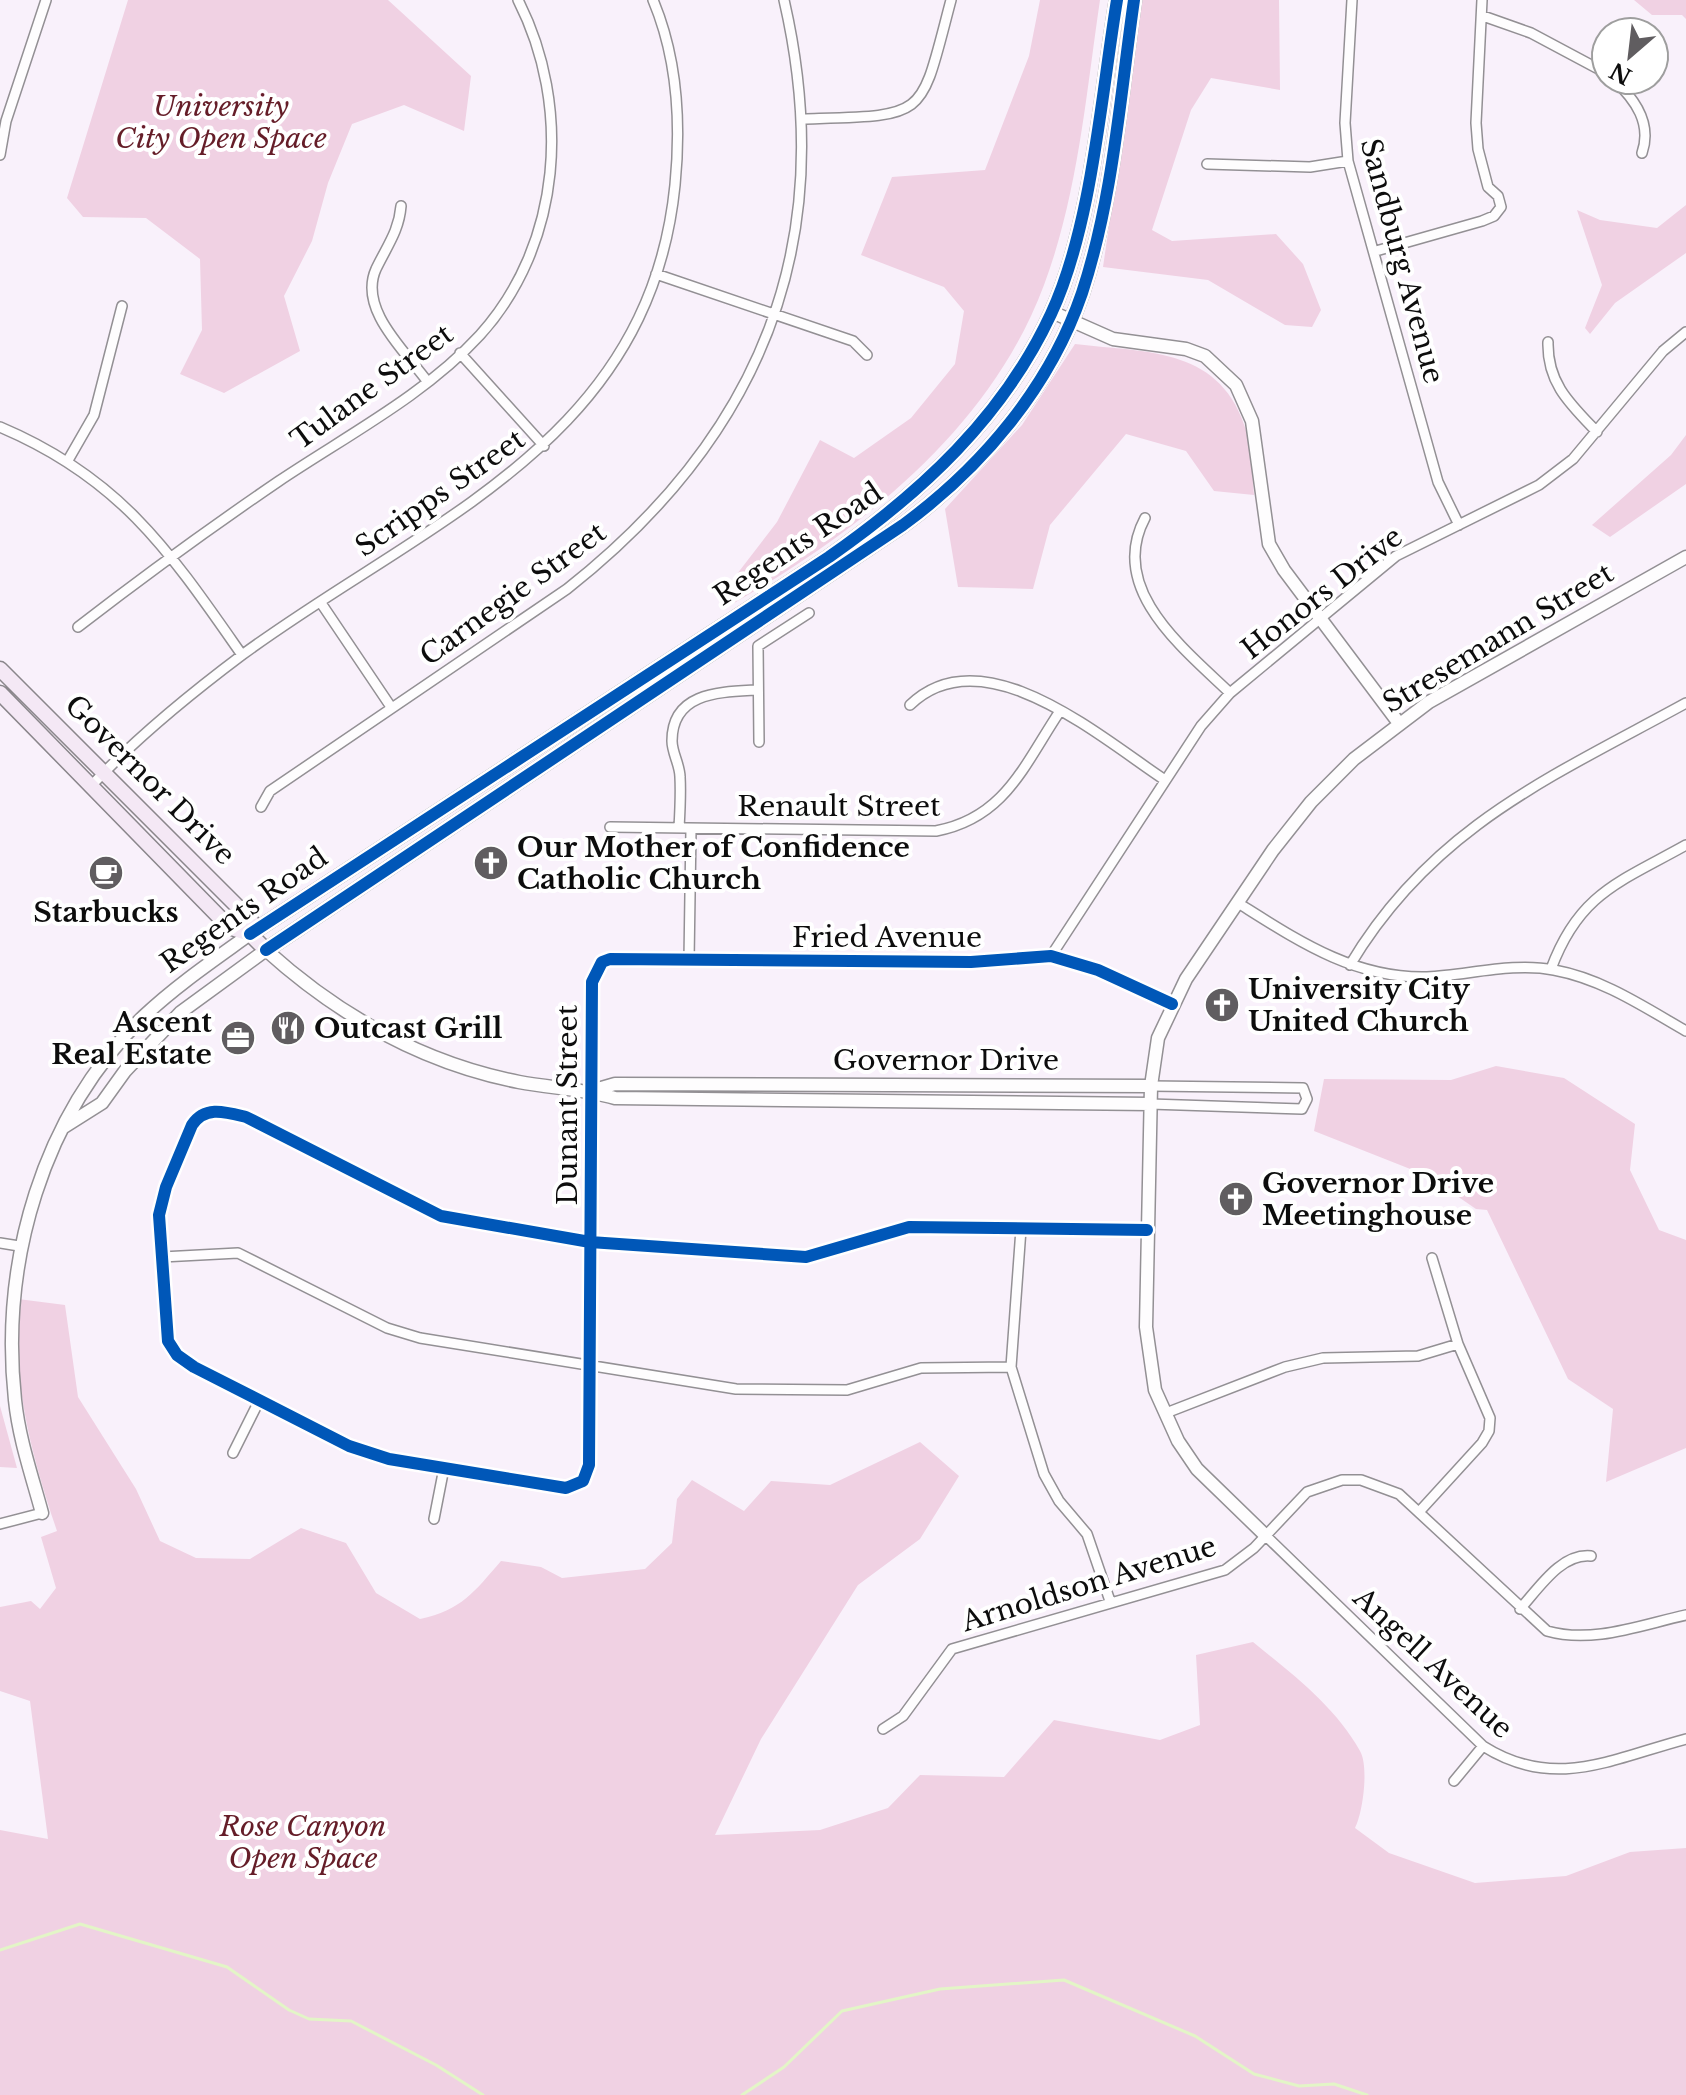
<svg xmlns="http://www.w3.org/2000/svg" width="1686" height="2095" font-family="'Libre Baskerville',serif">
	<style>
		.green { fill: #f0d1e3 }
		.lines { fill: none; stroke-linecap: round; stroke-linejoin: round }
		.stream { stroke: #e3f5c7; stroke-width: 3 }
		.minor-casing { stroke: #939094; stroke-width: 12 }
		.tertiary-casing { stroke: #939094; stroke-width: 15 }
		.secondary-casing { stroke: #8a868b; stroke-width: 17 }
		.minor { stroke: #fefdfe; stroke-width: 9 }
		.tertiary { stroke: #fefdfe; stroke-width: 12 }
		.secondary { stroke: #f4e8f5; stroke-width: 14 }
		.cycleway-casing { stroke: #fff; stroke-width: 17 }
		.cycleway { stroke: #0057b8; stroke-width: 12 }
		.labels { text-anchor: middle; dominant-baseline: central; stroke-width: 8; stroke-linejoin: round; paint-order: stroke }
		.park-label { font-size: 28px; font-style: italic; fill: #651d28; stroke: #fff }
		.street-label { font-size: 28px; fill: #0d0d0d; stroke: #fff }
		.poi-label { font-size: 28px; font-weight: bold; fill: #0d0d0d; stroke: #fff; text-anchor: start }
	</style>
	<rect width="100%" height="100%" fill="#f9f1fb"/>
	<!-- green -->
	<path class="green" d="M128 0H388L471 76 464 131 404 105 352 124 328 183 312 241 284 296 300 351 224 393 180 374 202 330 200 259 146 218 83 217 67 198Z
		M1040 0H1100C1086 95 1078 194 1044 285 990 430 859 532 729 606L727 587 777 522 820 440 854 458 911 418 955 364 964 311 944 287 861 255 892 177 985 170 1029 56Z
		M1142 0H1279L1280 90 1211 78 1191 110 1152 230 1172 241 1276 234 1303 264 1321 310 1312 327 1285 325 1208 280 1103 267Z
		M1634 0H1686V19L1682 15H1652Z
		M1686 205V253L1615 303 1590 334 1585 328 1602 285 1577 210 1600 220 1657 228Z
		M1075 344C1150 353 1222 347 1247 433 1252 452 1252 475 1254 495L1214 491 1186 451 1126 434 1050 525 1033 589 958 587 945 509 1022 425Z
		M1686 435V484L1610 537 1592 525 1671 455Z
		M1496 1066 1564 1078 1635 1124 1630 1170 1659 1230 1686 1240V1448L1606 1482 1613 1409 1568 1379 1487 1210 1476 1209 1428 1176 1314 1131 1324 1079 1451 1080Z
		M18 1299 65 1305 78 1397 136 1489 160 1541 196 1558 250 1559 301 1528 346 1543 376 1593 420 1619C462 1610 474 1592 501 1561L541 1567 562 1578 645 1569 672 1543 677 1499 692 1480 744 1511 771 1481 830 1485 920 1442 959 1476 920 1539 858 1585 761 1739 715 1835 820 1830 888 1808 920 1775 1004 1777 1054 1720 1160 1740 1200 1725 1196 1655 1253 1642C1292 1674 1335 1706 1360 1751 1369 1766 1363 1813 1355 1828L1389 1853 1475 1883 1566 1876 1630 1852 1686 1848V2095H0V1830L48 1839 30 1701 0 1691V1607L31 1601 40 1609 56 1588 41 1537 57 1531C31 1454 12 1381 18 1299Z
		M0 1406 17 1468 0 1467Z"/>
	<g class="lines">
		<!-- stream -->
		<path class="stream" d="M0 1950 80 1924 227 1967 289 2010 309 2019 351 2021 436 2065 483 2095
			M742 2095 784 2067 842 2011 940 1989 1064 1980 1195 2036 1254 2074 1299 2086 1334 2084 1367 2095"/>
		<!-- minor casing -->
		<g class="minor-casing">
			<path id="minor" d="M1352 0 1345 123 1348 161 1438 482 1459 525
				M1483 16 1531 33 1606 73
				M1614 80C1636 100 1652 124 1642 153
				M803 119C930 115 919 121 951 0
				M0 155 6 121 46 0
				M1207 164 1310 167 1348 161
				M401 206C399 231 387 246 376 269 358 309 405 351 427 381
				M1376 251 1482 221 1494 216 1501 207 1498 196 1488 187 1478 149 1476 123 1482 0
				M656 274 853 341 867 355
				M1548 342C1547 383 1570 404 1597 432
				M460 353 544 446
				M0 427C121 478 170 552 242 655
				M67 462 94 415 122 306
				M1145 518C1107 589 1184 649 1230 693
				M321 603 391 707
				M78 627C144 576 210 528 279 481 346 436 425 395 480 335 562 244 572 106 518 0
				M910 705C983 634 1101 738 1165 780
				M759 742 758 646 809 613
				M91 786C136 738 190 694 242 655 424 521 649 444 675 185 681 124 677 57 653 0
				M261 807 270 791 567 589C761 436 840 243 784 0
				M610 827 936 831C1005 818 1024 765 1060 711
				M679 828C680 811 681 794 680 777 680 765 672 753 672 741 672 691 722 692 758 690
				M1238 903C1297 940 1354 979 1427 977 1468 975 1514 962 1554 970 1603 979 1644 1007 1686 1031
				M1051 956 1201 726 1230 693 1396 556 1539 485 1573 459 1663 351 1686 332
				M689 960 691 829
				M1350 965C1432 827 1551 777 1686 703
				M1551 969C1579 893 1620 882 1686 845
				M1150 1104 1302 1109 1307 1099 1303 1088 1151 1086
				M1021 1229 1011 1367 1044 1474 1059 1501 1087 1534 1110 1601
				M1147 1230 909 1227 806 1257 590 1242 441 1216 246 1117C226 1112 205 1105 192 1125L166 1187 159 1215 168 1341 177 1355 194 1367 349 1446 389 1459 566 1488 583 1481 589 1465 592 982 602 962 610 959 971 962 1051 956 1098 970 1172 1004
				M0 1243 19 1246
				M162 1257 238 1253 387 1328 420 1338 736 1389 847 1390 921 1368 1011 1367
				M1166 1413 1285 1367 1323 1358 1418 1356 1458 1344
				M233 1453 259 1401
				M1419 1512 1482 1443 1489 1431 1490 1418 1458 1344 1432 1258
				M434 1519 444 1468
				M0 1524 42 1513
				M1265 1535 1483 1746C1554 1791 1611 1759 1686 1739
				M1520 1609C1539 1588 1561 1553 1591 1556
				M883 1729 903 1716 952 1649 1225 1570 1254 1548 1307 1492 1342 1480H1361L1399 1494 1547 1631C1593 1644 1640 1625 1686 1615
				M1454 1781 1483 1746"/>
		</g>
		<!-- tertiary casing -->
		<g class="tertiary-casing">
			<path id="tertiary" d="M1052 312 1113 339 1186 349 1205 356 1236 385 1252 421 1269 544 1284 570 1398 722
				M591 1091 615 1084 1151 1086
				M64 1127 102 1103 125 1071 181 1012 266 950C338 1015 422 1063 519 1082 551 1088 584 1089 615 1098L1150 1104
				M42 1513C32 1476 19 1439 15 1400 0 1262 42 1115 144 1016 177 985 214 960 250 934
				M1265 1535 1197 1469 1178 1441 1155 1390 1146 1327 1151 1086 1158 1038 1186 979 1273 850 1311 802 1354 759 1429 702 1686 557"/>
		</g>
		<!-- secondary casing -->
		<g class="secondary-casing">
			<path id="secondary" d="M0 669 251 920 250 934
				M0 693 229 927 250 934 266 950 903 525C982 467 1050 387 1082 293 1113 199 1120 97 1134 0
				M250 934 829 557C922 492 1003 417 1051 314 1092 226 1101 96 1117 0"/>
		</g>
		<!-- minor -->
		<use href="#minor" class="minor"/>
		<!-- tertiary -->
		<use href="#tertiary" class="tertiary"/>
		<!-- secondary -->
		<use href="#secondary" class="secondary"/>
		<!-- cycleway casing -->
		<g class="cycleway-casing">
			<path id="cycleway" d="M250 934 829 557C922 492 1003 417 1051 314 1092 226 1101 96 1117 0
				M266 950 903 525C982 467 1050 387 1082 293 1113 199 1120 97 1134 0
				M1147 1230 909 1227 806 1257 590 1242 441 1216 246 1117C226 1112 205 1105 192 1125L166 1187 159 1215 168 1341 177 1355 194 1367 349 1446 389 1459 566 1488 583 1481 589 1465 592 982 602 962 610 959 971 962 1051 956 1098 970 1172 1004"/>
		</g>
		<!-- cycleway -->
		<use href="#cycleway" class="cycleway"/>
	</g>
	<!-- icons -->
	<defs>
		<g id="church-disc" transform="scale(1.8)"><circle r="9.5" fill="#605d60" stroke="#fff"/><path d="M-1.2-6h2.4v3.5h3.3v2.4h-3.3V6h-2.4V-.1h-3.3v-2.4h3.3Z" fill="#fff"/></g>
		<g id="cafe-disc" transform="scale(1.8)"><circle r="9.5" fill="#605d60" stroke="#fff"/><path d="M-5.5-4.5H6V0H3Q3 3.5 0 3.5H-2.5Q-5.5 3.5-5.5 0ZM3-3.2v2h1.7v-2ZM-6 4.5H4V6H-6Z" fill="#fff"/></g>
		<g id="restaurant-disc" transform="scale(1.8)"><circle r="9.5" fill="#605d60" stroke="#fff"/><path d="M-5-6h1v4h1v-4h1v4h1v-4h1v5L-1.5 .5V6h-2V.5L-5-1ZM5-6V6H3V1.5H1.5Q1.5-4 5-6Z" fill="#fff"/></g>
		<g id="office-disc" transform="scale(1.8)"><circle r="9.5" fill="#605d60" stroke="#fff"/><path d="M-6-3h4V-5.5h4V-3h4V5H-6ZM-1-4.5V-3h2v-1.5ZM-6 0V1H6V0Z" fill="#fff"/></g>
	</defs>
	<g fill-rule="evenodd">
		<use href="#church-disc" x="491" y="863"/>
		<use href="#cafe-disc" x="106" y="873"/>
		<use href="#church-disc" x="1222" y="1005"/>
		<use href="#restaurant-disc" x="288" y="1028"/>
		<use href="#office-disc" x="238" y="1038"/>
		<use href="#church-disc" x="1236" y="1199"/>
	</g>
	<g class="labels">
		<!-- park labels -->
		<g class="park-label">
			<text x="221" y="106">University<tspan x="221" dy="32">City Open Space</tspan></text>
			<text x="303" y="1826">Rose Canyon<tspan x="303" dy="32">Open Space</tspan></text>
		</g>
		<!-- street labels -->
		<g class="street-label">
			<text transform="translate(1402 261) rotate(75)">Sandburg Avenue</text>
			<text transform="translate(372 387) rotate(-36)">Tulane Street</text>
			<text transform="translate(440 493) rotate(-35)">Scripps Street</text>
			<text transform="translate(798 544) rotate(-34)">Regents Road</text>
			<text transform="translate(1322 593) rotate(-38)">Honors Drive</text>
			<text transform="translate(513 594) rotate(-36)">Carnegie Street</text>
			<text transform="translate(1498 638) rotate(-31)">Stresemann Street</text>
			<text transform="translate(150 780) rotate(45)">Governor Drive</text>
			<text x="839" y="806">Renault Street</text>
			<text transform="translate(244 910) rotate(-35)">Regents Road</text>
			<text x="887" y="937">Fried Avenue</text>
			<text x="946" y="1060">Governor Drive</text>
			<text transform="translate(567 1105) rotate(-90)">Dunant Street</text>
			<text transform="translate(1089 1584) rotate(-17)">Arnoldson Avenue</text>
			<text transform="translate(1433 1663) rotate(43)">Angell Avenue</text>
		</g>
		<!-- poi labels -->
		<g class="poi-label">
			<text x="517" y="847">Our Mother of Confidence<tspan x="517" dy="32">Catholic Church</tspan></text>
			<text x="106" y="912" text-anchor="middle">Starbucks</text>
			<text x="1248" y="989">University City<tspan x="1248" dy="32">United Church</tspan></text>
			<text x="212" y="1022" text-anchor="end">Ascent<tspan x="212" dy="32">Real Estate</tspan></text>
			<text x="314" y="1028">Outcast Grill</text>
			<text x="1262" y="1183">Governor Drive<tspan x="1262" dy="32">Meetinghouse</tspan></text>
		</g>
	</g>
	<!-- north arrow -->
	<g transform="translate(1630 56) rotate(208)"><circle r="38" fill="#ffffff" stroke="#9e9e9e" stroke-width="2"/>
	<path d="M0-6L14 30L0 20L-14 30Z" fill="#605d60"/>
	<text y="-12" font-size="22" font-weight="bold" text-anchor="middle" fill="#0d0d0d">N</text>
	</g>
</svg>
